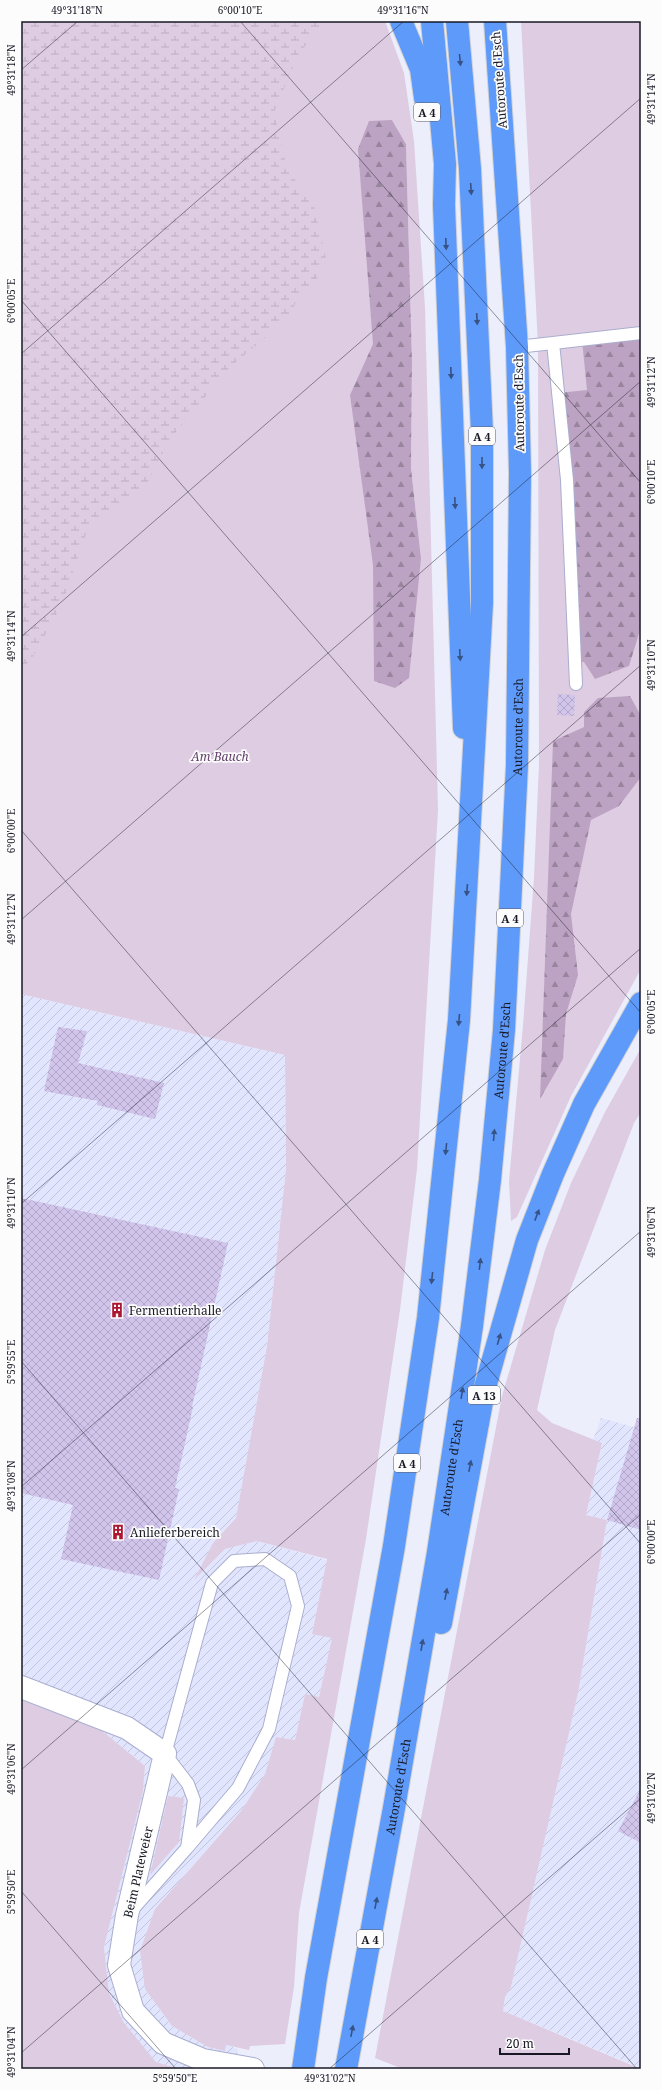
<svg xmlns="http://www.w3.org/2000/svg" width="662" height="2090" font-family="'Noto Serif',serif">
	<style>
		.industrial { fill: url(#industrial-furrows) }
		.green { fill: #decce2; fill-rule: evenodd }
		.forest { fill: url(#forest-firs) }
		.wetland { fill: url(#wetland-marsh) }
		.building { fill: url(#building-cross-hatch) }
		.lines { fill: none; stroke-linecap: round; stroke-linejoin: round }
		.lane-casing { stroke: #aaaecf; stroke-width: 14 }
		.street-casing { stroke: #aaaecf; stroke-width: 24 }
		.highway-casing { stroke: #d1d1d3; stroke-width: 24 }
		.lane { stroke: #fff; stroke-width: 12 }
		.street { stroke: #fff; stroke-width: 22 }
		.highway { stroke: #5e9afa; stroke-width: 22 }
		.oneway { fill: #375284 }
		.ticks { fill: none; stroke: #171824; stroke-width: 1; stroke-opacity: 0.45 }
		.labels { text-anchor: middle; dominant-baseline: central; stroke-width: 3.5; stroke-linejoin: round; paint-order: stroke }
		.shield { fill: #fcfcfc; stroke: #5c5c65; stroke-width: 1 }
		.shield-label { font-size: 11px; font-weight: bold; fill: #171824 }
		.street-label { font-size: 12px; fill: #171824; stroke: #fcfcfc }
		.park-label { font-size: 12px; font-style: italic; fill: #64406d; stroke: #fcfcfc }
		.poi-label { font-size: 12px; fill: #171824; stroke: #fcfcfc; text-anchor: start }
		.neatline { fill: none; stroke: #171824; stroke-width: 1.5 }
		.ticks-label { font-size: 10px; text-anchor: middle; fill: #171824 }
	</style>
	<defs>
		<pattern id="industrial-furrows" width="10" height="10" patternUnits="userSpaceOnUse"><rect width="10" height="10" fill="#e2e5fe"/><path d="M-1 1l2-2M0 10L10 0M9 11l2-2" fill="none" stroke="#c1c4da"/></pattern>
		<pattern id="forest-firs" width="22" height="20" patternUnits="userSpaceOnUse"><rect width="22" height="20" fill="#bda3c3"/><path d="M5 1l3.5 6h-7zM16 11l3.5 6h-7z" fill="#99849e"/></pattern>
		<pattern id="wetland-marsh" width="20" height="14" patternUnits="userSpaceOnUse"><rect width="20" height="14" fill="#decce2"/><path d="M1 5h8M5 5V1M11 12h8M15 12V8" fill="none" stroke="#beaec2"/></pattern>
		<pattern id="building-cross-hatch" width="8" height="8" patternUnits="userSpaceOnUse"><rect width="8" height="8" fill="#d1c5eb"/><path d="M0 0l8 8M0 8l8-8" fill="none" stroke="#b3a8c9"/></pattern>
	</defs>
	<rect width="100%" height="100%" fill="#eceefc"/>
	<!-- industrial -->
	<path class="industrial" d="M21 994 285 1055 286 1169 267 1346 236 1518 213 1543 195 1578 225 1549 257 1541 327 1560 312 1633 332 1638 319 1697 305 1694 295 1740 276 1737 265 1774 241 1811 155 1909 145 1989 172 2026 208 2047 225 2051 226 2045 238 2049 234 2069H179L156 2062 124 2023 109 1993 104 1947 143 1791 145 1766 101 1730 21 1700Z
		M601 1418 641 1429V2068L503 2011 505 1997 511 1987 578 1693 607 1520 586 1515 602 1444 593 1440Z"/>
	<!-- green -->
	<path class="green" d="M21 21H385L404 73 414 141 425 308 438 810 417 1169 400 1310 366 1539 299 1913 294 1987 285 2044 250 2046 249 2050 226 2045 225 2051 208 2047 172 2026 145 1989 140 1951 155 1909 241 1811 265 1774 276 1737 295 1740 305 1694 319 1697 332 1638 312 1634 327 1559 257 1541 225 1549 194 1580 213 1543 236 1518 267 1346 286 1169 285 1055 21 994ZM392 120 406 144 412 361 411 468 421 558 411 511Z
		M521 21H641V969L571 1096 517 1217 511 1221 509 1181 523 1025 534 878 539 764 538 345Z
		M641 1048V1112L634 1123 555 1330 537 1410 552 1423 602 1443 586 1515 607 1520 578 1693 511 1987 505 1997 503 2011 641 2069H403L375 2058 502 1396 545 1250 571 1183 605 1112Z
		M21 1700 101 1730 145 1766 143 1791 104 1947 109 1993 124 2023 156 2062 179 2069H21Z
		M168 1796 184 1798 179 1842 150 1875Z"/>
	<!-- forest -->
	<path class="forest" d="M392 120 406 144 412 361 411 468 421 558 409 678 395 688 374 681 373 565 350 395 373 344 358 149 369 121Z
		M641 333V627L629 666 595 679 584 662H575L558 393 587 390 582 340Z
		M630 696 641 716V777L619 806 591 820 571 914 578 975 566 1014 563 1059 540 1099 553 741 584 727V712L598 698Z"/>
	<!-- wetland -->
	<path class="wetland" d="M21 21H327L299 53 274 112 287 169 314 206 326 259 312 290 298 295 291 316 230 367 170 439 144 489 87 531 62 604 34 655 21 671Z"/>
	<!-- building -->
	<path class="building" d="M558 694 575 695 574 716 557 715Z
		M58 1027 87 1031 78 1063 164 1083 155 1119 97 1105 98 1101 44 1091Z
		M21 1198 228 1243 192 1407H193L175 1488 179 1489 159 1580 61 1559 73 1505 21 1493Z
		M637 1418H641V1530L607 1520Z
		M641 1788V1843L618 1831Z"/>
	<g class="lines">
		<!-- lane casing -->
		<g class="lane-casing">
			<path id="lane" d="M517 347 553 343
				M576 684 567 480 553 343 641 333
				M265 1559 290 1576 298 1606 269 1729 238 1788 187 1848 194 1800 188 1784 165 1754 212 1583 234 1561Z
				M132 1910 187 1848"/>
		</g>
		<!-- street casing -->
		<g class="street-casing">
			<path id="street" d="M21 1687 127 1728 165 1754 127 1915 119 1965 133 2011 163 2043 203 2060 253 2069"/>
		</g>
		<!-- highway casing -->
		<g class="highway-casing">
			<g id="highway">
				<path d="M401 21 421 69 425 98"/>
				<path d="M432 21 445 164 444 205 464 728"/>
				<path d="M441 1623 484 1391 527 1240 553 1174 584 1104 641 1003"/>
				<path d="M303 2069 316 1978 394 1546 428 1318 459 1020 482 603V432L470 169 457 21"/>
				<path id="s1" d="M346 2069 394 1808 438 1552 472 1326 490 1180 504 1030 517 765 520 473 517 347 495 21"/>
			</g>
		</g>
		<!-- lane -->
		<use href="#lane" class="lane"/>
		<!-- street -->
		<use href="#street" class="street"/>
		<!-- highway -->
		<use href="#highway" class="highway"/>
	</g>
	<!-- one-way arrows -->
	<defs><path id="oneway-solid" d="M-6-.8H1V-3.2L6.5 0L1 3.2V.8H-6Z"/></defs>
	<g class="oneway">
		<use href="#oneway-solid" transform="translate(460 60) rotate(85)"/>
		<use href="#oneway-solid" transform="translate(471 189) rotate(87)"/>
		<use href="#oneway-solid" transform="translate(446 244) rotate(88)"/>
		<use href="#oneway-solid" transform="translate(477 319) rotate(87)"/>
		<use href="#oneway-solid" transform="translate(451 373) rotate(88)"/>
		<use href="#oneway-solid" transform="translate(482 463) rotate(90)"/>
		<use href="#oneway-solid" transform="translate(455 503) rotate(88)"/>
		<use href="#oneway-solid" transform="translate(460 655) rotate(87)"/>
		<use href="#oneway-solid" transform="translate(467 890) rotate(94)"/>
		<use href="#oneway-solid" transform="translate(459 1020) rotate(95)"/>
		<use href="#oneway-solid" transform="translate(494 1135) rotate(-85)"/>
		<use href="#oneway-solid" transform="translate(446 1149) rotate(96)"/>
		<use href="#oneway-solid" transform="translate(537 1215) rotate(-69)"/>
		<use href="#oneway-solid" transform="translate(480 1264) rotate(-83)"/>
		<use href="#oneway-solid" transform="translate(432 1278) rotate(96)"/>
		<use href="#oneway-solid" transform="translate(499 1339) rotate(-74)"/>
		<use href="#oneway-solid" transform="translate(462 1393) rotate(-81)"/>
		<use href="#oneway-solid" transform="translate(470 1466) rotate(-79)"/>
		<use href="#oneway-solid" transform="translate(446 1594) rotate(-79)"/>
		<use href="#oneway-solid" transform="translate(422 1645) rotate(-80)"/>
		<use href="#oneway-solid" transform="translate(376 1903) rotate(-79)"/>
		<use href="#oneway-solid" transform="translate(352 2031) rotate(-79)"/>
	</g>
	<!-- ticks -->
	<path class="ticks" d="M240 21 641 483M21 70 78 21M21 300 641 1013M21 354 404 21M21 637 641 98M21 830 641 1544M21 920 641 381M21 1204 641 665M21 1361 637 2069M21 1487 641 948M21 1770 641 1231M21 1891 176 2069M21 2053 641 1514M329 2069 641 1798"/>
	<!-- icons -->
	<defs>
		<g id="building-bare" transform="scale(1.2)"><path d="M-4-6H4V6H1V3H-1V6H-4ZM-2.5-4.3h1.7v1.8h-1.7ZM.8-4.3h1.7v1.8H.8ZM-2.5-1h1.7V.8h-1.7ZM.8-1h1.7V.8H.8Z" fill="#ac1630" stroke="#fcfcfc" stroke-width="2.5" paint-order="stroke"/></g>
	</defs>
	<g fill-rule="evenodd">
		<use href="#building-bare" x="117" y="1310"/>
		<use href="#building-bare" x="118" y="1532"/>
	</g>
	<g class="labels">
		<!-- shield labels -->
		<g class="shield">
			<rect x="414" y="103" width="26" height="18" rx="3"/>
			<rect x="469" y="427" width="26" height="18" rx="3"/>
			<rect x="497" y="909" width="26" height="18" rx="3"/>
			<rect x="468" y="1386" width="32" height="18" rx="3"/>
			<rect x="394" y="1454" width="26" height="18" rx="3"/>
			<rect x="357" y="1930" width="26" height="18" rx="3"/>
		</g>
		<g class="shield-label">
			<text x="427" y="112">A 4</text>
			<text x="482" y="436">A 4</text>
			<text x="510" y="918">A 4</text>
			<text x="484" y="1395">A 13</text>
			<text x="407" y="1463">A 4</text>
			<text x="370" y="1939">A 4</text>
		</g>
		<!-- street labels -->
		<g class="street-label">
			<text transform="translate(499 80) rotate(-94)">Autoroute d'Esch</text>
			<text transform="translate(519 403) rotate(-91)">Autoroute d'Esch</text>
			<text stroke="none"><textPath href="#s1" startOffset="1355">Autoroute d'Esch</textPath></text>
			<text stroke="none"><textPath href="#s1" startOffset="1031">Autoroute d'Esch</textPath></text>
			<text stroke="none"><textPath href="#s1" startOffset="611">Autoroute d'Esch</textPath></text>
			<text stroke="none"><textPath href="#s1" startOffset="287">Autoroute d'Esch</textPath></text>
			<text transform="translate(138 1872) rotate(-77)">Beim Plateweier</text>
		</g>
		<!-- park labels -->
		<g class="park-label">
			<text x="220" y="756">Am Bauch</text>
		</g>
		<!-- poi labels -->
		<g class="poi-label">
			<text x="129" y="1310">Fermentierhalle</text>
			<text x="130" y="1532">Anlieferbereich</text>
		</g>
	</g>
	<!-- border -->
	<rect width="662" height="2090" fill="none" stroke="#fcfcfc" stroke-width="44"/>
	<!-- scale -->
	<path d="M500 2048v6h69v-6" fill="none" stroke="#171824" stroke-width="2"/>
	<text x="506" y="2048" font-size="12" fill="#171824" stroke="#fcfcfc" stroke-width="3" paint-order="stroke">20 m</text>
	<rect x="22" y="22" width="618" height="2046" class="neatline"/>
	<g class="ticks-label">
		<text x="77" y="14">49°31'18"N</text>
		<text x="240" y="14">6°00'10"E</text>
		<text x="403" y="14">49°31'16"N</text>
		<text transform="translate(11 70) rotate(-90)" y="4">49°31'18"N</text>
		<text transform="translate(651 99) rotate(-90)" y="4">49°31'14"N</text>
		<text transform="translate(11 301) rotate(-90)" y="4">6°00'05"E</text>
		<text transform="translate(651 382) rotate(-90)" y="4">49°31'12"N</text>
		<text transform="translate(651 482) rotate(-90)" y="4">6°00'10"E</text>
		<text transform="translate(11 636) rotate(-90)" y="4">49°31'14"N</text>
		<text transform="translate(651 665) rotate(-90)" y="4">49°31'10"N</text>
		<text transform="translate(11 831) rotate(-90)" y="4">6°00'00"E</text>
		<text transform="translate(11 919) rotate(-90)" y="4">49°31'12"N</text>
		<text transform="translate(651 1012) rotate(-90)" y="4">6°00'05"E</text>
		<text transform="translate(11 1203) rotate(-90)" y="4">49°31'10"N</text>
		<text transform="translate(651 1232) rotate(-90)" y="4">49°31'06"N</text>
		<text transform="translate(11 1362) rotate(-90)" y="4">5°59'55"E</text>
		<text transform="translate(11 1486) rotate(-90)" y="4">49°31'08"N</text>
		<text transform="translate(651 1542) rotate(-90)" y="4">6°00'00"E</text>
		<text transform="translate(11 1769) rotate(-90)" y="4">49°31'06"N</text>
		<text transform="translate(651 1798) rotate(-90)" y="4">49°31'02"N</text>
		<text transform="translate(11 1892) rotate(-90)" y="4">5°59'50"E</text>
		<text transform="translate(11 2052) rotate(-90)" y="4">49°31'04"N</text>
		<text x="175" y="2082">5°59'50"E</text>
		<text x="330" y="2082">49°31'02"N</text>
	</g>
</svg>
